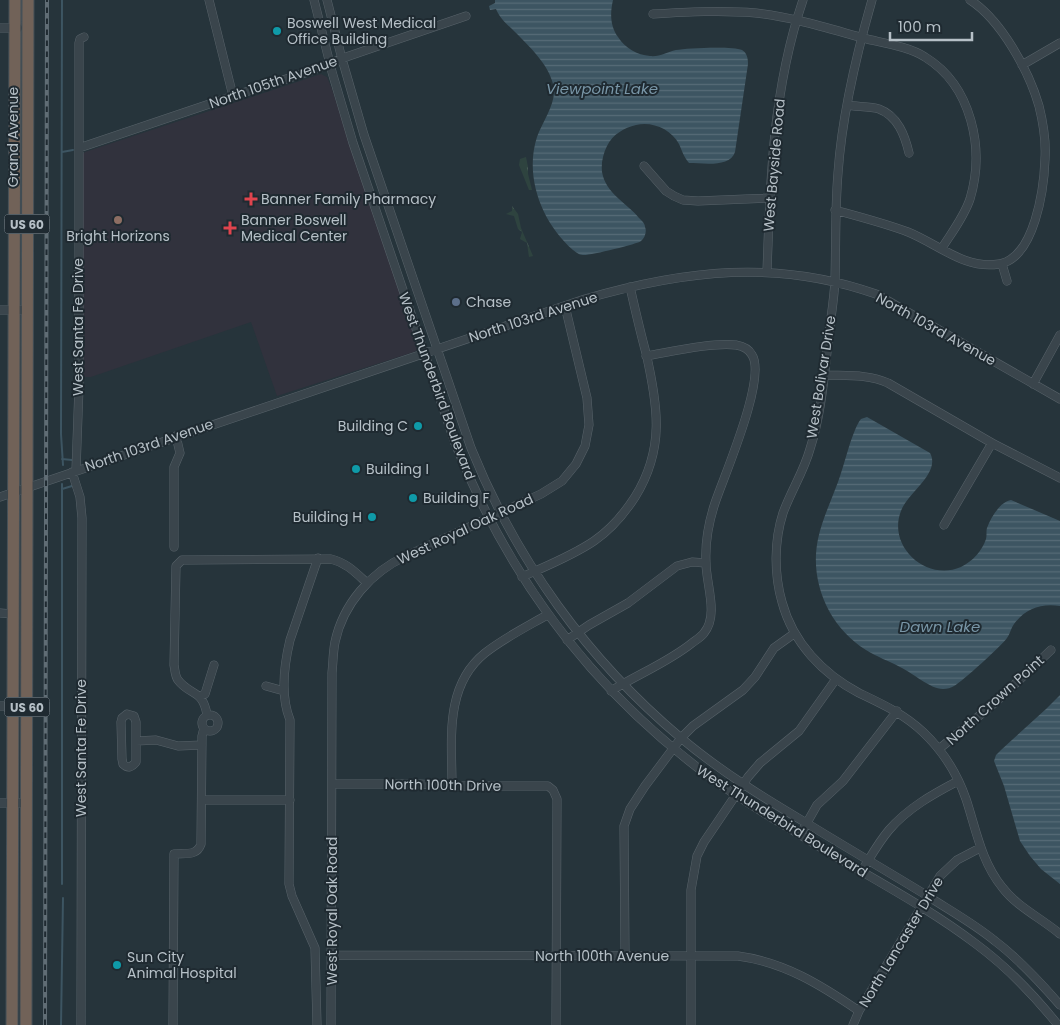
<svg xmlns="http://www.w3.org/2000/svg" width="1060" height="1025" font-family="Poppins,sans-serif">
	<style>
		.medical { fill: #31323d }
		.grass { fill: url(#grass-tufts) }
		.water { fill: url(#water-rules) }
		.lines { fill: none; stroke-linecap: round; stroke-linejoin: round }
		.stream { stroke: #3d5562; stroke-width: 2 }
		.minor-casing { stroke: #58636a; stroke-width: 9 }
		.highway-casing { stroke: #455057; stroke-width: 13 }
		.minor { stroke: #3a454c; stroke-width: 8 }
		.highway { stroke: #716258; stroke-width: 11 }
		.rail-casing { stroke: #606d75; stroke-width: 4 }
		.rail { stroke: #1f2a31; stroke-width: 2; stroke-dasharray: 5.5; stroke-linecap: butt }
		.culture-dot { fill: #0f9aa8; stroke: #1f2a31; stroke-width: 2 }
		.health-dot { fill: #e0444e; stroke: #1f2a31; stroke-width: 2 }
		.education-dot { fill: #8d6e63; stroke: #1f2a31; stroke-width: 2 }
		.service-dot { fill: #5c6f8a; stroke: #1f2a31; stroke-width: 2 }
		.labels { text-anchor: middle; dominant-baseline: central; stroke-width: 4; stroke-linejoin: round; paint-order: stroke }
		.shield { fill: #1f2a31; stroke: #89939a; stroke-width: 1 }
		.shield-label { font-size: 12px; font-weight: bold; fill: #b6c0c7 }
		.poi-label { font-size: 14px; fill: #b6c0c7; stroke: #1f2a31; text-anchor: start }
		.street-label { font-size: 14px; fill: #b6c0c7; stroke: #1f2a31 }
		.water-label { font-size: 15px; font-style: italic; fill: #7996a7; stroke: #1f2a31 }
	</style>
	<defs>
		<pattern id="grass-tufts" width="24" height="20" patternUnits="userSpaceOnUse" patternTransform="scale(1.25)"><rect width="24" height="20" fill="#2e433f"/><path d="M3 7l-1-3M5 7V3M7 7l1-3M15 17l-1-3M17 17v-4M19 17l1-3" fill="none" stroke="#4a5c59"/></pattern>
		<pattern id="water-rules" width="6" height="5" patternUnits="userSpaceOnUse" patternTransform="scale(1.25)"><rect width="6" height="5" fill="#3d5562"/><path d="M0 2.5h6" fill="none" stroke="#576c77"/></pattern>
	</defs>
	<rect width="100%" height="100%" fill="#26343b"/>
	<!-- medical -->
	<path class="medical" d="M321 74 327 77 332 89 364 188 418 345 417 350 414 352 277 396 251 322 91 377H84L83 374V154L85 152Z"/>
	<!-- grass -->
	<path class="grass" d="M526 157 528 167V174L532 190H529L519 165 520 159Z
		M512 206 518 214 521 228 533 256 529 257 527 243 520 239 522 232 518 229 514 216 506 214 512 211Z"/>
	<!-- water -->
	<path class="water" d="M495 0H613C610 13 610 26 618 37 625 48 637 55 650 56 660 57 667 52 676 50 687 48 733 46 742 50 747 53 748 58 748 64L735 152C730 168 703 163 689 163 684 157 682 151 679 144 671 129 652 121 636 125 624 128 613 134 607 146 603 154 601 163 602 172 606 194 626 202 639 218 641 220 645 223 645 227 647 231 645 238 641 241 638 244 588 256 583 255 579 255 576 252 573 250 542 223 524 177 537 137 543 120 558 102 553 84 548 64 530 47 515 32 508 25 500 19 496 9L490 10 489 6 495 3Z
		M867 417 930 453C941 473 908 492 901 511 887 546 926 582 961 567 973 561 982 551 986 539 987 535 986 531 987 528 991 517 1000 502 1011 500L1060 521V606C1041 603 1025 609 1014 624 1011 628 1010 634 1007 638 1002 645 962 682 954 686 951 688 947 689 943 689 930 689 913 673 900 667 889 661 877 657 866 650 829 627 809 582 818 539 822 520 831 501 838 482 844 467 852 430 861 419Z
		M1060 695V884L1041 869 1030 856 1020 841 1004 786 994 761 996 755 1001 750 1046 709Z"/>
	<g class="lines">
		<!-- stream -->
		<path class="stream" d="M62 0 61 434 63 465
			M62 152 73 150
			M62 459 72 460
			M62 484V884
			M62 489 72 486
			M61 1025 63 898"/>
		<!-- minor casing -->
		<g class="minor-casing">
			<path id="minor" d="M209 0 233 96
				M314 0 332 72 353 143 455 443C509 579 592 690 710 777 743 802 780 822 815 844 869 877 926 906 976 944 1007 967 1034 995 1058 1025
				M327 0 342 59 364 135 471 448C516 560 588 660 681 738 720 771 764 798 808 824 847 848 887 871 926 895 949 910 973 923 995 941 1019 959 1040 982 1060 1005
				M872 0C856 56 842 114 838 173 835 208 836 244 835 280 834 301 830 322 828 343 824 378 821 415 810 449 804 471 791 491 783 513 774 541 774 574 782 602 793 643 823 674 859 693 882 704 904 714 923 732 942 750 957 773 966 799 976 829 981 861 1002 887 1017 907 1041 918 1060 934
				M653 14C687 12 721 10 756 13 793 17 830 29 867 39 884 43 910 47 925 57 972 86 985 149 970 199 964 217 952 232 942 248
				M0 28H18
				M1022 65 1060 43
				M847 105C856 107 869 106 879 109 898 116 905 136 909 153
				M79 148 233 96 308 72 349 56 466 16
				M644 166 666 191 674 196 683 200 698 201 769 198
				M835 210C860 217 884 223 908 232 938 244 965 270 999 264 1035 258 1044 188 1045 159 1046 143 1043 122 1039 106 1029 71 1001 20 970 0
				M1002 264 1007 281
				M767 272C770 180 773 88 803 0
				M0 310H27
				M824 375C846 376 868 374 888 383L992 443 1060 478
				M1033 384 1060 335
				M76 470 79 387V43L80 39 84 37
				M72 472 80 497 82 518 81 1025
				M0 497 585 299C685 270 777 259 876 294L1060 399
				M944 525 992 443
				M174 547V467L180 453 176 436
				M522 577C546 566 572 556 594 541 610 530 624 514 635 497 665 449 658 406 646 353 640 331 635 309 630 287
				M0 613 13 614
				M567 640 589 625 628 603 677 566 692 562 706 563
				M266 686 284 691
				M611 691C638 674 667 663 692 643 696 640 701 637 704 633 719 615 706 584 706 563 705 544 709 521 715 503 724 476 767 378 752 355 749 349 742 346 736 345 713 342 670 352 646 356
				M200 696 205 694 214 665
				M0 706H13
				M127 714 134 716 136 722V762C132 767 128 769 123 764L122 759 121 722 122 718Z
				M202 723a8 8 0 1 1 16 0a8 8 0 1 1-16 0Z
				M207 715C203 689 190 696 178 680 175 676 175 670 174 665L176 566 182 560H188L331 559C347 563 356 573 367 583
				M136 741 156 740 178 746 202 745
				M939 749 997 701 1051 650
				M332 784H420L452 786H548L553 790 557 799 556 1025
				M452 786C452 740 444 686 485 653 504 638 526 627 547 615
				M202 800H290
				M0 803H26
				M800 835 817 805 843 781 897 711
				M861 872C870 858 878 843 889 830 908 808 933 794 958 781
				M331 955 738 956C784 962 821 985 859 1011
				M625 955 624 826 630 809 645 786 681 738 693 726 743 690 755 677 774 648 795 633
				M173 1025 174 854C186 853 197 856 201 844L202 736 204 728
				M317 1025 315 948 292 896 289 884 290 720C280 695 284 665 290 640L318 558
				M331 1025 332 673C333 663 333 652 335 642 343 604 371 572 406 556L541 494 562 481 576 464 585 446 589 425 587 398 565 306
				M691 1025V890L697 856 704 842 748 777 760 763 799 731 836 679
				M853 1025 859 1011 940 876 957 860 980 848"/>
		</g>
		<!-- highway casing -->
		<g class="highway-casing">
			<path id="highway" d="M12 1025 15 0
				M26 1025 28 0"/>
		</g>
		<!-- minor -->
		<use href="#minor" class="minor"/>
		<!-- highway -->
		<use href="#highway" class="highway"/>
		<!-- rail casing -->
		<g class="rail-casing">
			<path id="rail" d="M45 1025 47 0"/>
		</g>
		<!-- rail -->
		<use href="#rail" class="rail"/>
	</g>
	<!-- markers -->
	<g class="culture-dot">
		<circle cx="277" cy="31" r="5"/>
		<circle cx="418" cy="426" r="5"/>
		<circle cx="356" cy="469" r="5"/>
		<circle cx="413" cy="498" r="5"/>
		<circle cx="372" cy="517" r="5"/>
		<circle cx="117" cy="965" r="5"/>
	</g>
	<g class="health-dot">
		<path d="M248.5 191.5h5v5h5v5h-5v5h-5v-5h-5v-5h5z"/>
		<path d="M227.5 220.5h5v5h5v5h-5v5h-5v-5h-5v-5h5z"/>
	</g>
	<circle class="education-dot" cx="118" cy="220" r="5"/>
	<circle class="service-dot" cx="456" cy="302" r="5"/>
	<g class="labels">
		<!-- shield labels -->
		<g class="shield">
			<rect x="4.5" y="214.5" width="45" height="19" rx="4"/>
			<rect x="4.5" y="697.5" width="45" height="19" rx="4"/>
		</g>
		<g class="shield-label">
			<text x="27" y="224">US 60</text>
			<text x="27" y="707">US 60</text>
		</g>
		<!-- poi labels -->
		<g class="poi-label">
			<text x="287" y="23">Boswell West Medical<tspan x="287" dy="16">Office Building</tspan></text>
			<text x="261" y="199">Banner Family Pharmacy</text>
			<text x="241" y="220">Banner Boswell<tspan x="241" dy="16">Medical Center</tspan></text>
			<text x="118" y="236" text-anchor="middle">Bright Horizons</text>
			<text x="466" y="302">Chase</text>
			<text x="408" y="426" text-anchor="end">Building C</text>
			<text x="366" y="469">Building I</text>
			<text x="423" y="498">Building F</text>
			<text x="362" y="517" text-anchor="end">Building H</text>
			<text x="127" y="957">Sun City<tspan x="127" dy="16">Animal Hospital</tspan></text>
		</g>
		<!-- street labels -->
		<g class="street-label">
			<text transform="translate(273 82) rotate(-19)">North 105th Avenue</text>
			<text transform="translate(13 137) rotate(-90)">Grand Avenue</text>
			<text transform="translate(774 165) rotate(-85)">West Bayside Road</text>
			<text transform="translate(533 317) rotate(-18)">North 103rd Avenue</text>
			<text transform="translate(78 327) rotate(-90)">West Santa Fe Drive</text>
			<text transform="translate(936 329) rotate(29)">North 103rd Avenue</text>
			<text transform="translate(821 377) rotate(-81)">West Bolivar Drive</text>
			<text transform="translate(437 386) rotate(70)">West Thunderbird Boulevard</text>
			<text transform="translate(149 445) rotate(-19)">North 103rd Avenue</text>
			<text transform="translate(465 529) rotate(-25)">West Royal Oak Road</text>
			<text transform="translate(995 700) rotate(-42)">North Crown Point</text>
			<text transform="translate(81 748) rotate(-90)">West Santa Fe Drive</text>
			<text transform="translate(443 785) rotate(1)">North 100th Drive</text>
			<text transform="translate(782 821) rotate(32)">West Thunderbird Boulevard</text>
			<text transform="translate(332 911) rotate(-90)">West Royal Oak Road</text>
			<text transform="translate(901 942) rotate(-59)">North Lancaster Drive</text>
			<text x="602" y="956">North 100th Avenue</text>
		</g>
		<!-- water labels -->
		<g class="water-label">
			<text x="602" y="88">Viewpoint Lake</text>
			<text x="940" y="626">Dawn Lake</text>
		</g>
	</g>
	<!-- scale -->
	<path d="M890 32v8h82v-8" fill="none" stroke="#b6c0c7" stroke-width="2.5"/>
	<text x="898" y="32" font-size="15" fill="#b6c0c7" stroke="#1f2a31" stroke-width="4" paint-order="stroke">100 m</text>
</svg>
